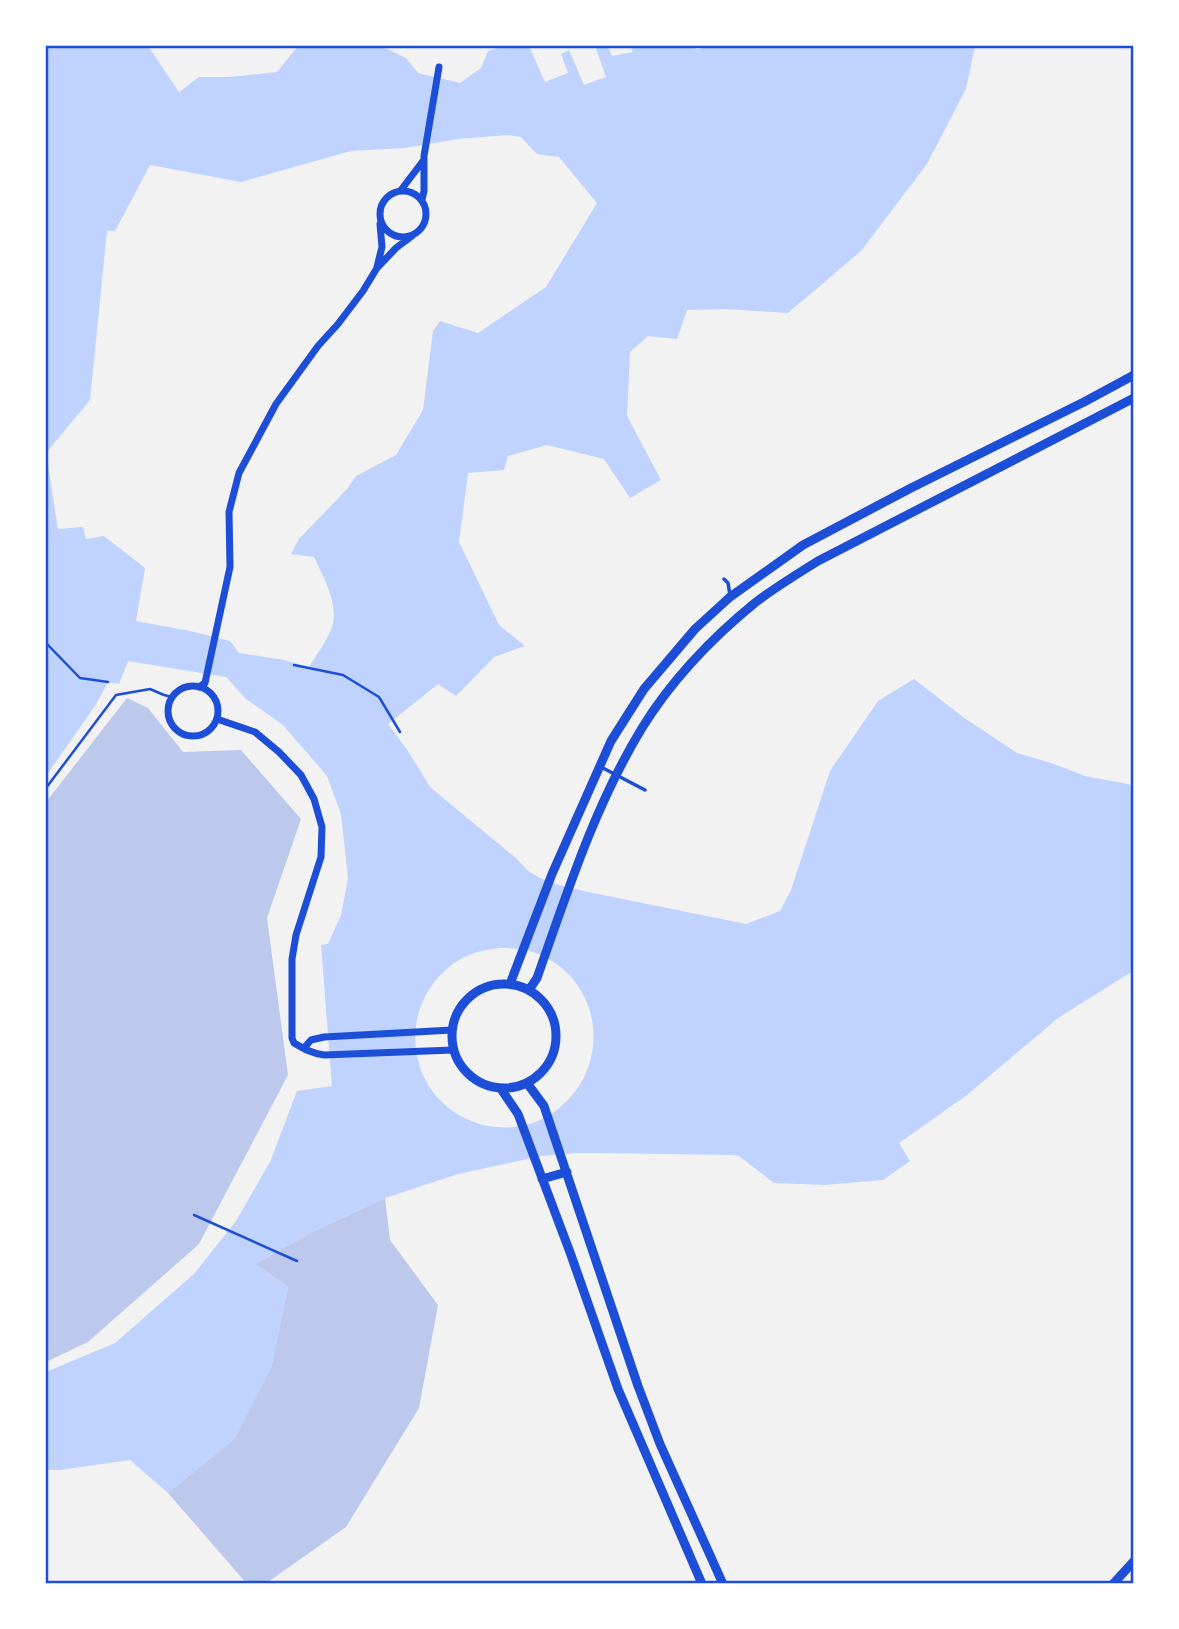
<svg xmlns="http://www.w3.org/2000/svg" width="1179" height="1629" font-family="'IBM Plex Sans',sans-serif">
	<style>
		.water { fill: #bfd3fe; fill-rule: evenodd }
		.building { fill: #bdc9ec }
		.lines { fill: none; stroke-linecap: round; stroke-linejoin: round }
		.path { stroke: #1d4ed8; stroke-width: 2.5 }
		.service { stroke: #1d4ed8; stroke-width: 3.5 }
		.minor { stroke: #1d4ed8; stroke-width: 7 }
		.tertiary { stroke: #1d4ed8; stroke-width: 9 }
		.neatline { fill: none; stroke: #1d4ed8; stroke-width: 2.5 }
	</style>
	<rect width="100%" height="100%" fill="#f2f2f2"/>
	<!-- water -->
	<path class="water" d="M46 46H148L179 92 199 77H229L277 72 298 46H381L406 58 418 73 460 83 481 68 488 51 507 46H529L545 82 568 73 561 54 569 50 584 85 606 77 595 46H608L612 56 633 52 631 46H689L699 50 702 46H975L966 89 927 164 861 251 788 313 725 309 687 310 677 339 648 336 630 352 627 416 661 480 630 498 604 459 547 445 508 456 504 470 468 473 459 542 499 625 525 646 494 657 456 696 438 684 388 724 408 751 430 787 517 859 528 871 540 878 555 884 588 892 746 924 780 911 791 890 830 771 878 701 914 679 963 717 1017 753 1054 764 1085 776 1133 785V971L1058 1018 967 1095 899 1143 910 1161 883 1180 824 1185 774 1183 739 1156 732 1155 602 1153H574L541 1156 458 1174 385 1198 312 1232 255 1264 288 1287 270 1373 235 1438 168 1493 130 1460 60 1470H46V1372L115 1343 194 1274 236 1221 270 1162 297 1091 332 1086 321 945 328 944 341 915 348 878 341 814 327 776 283 725 246 699 226 677 128 661 119 684 108 682 95 706 46 776ZM508 135 521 137 537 154 559 157 597 203 546 287 478 333 440 321 433 331 423 410 396 455 356 476 347 489 299 539 291 554 314 557C324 579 339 603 332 627 327 641 316 655 309 667L284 660 239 653 230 641 190 631 136 621 145 568 104 536 86 539 83 527 58 529 46 453 90 400 107 231H115L150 165 241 182 351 151 405 148 458 139ZM500 948C514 948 528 949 541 955 606 985 611 1072 554 1112 535 1126 511 1130 488 1126 462 1121 438 1104 426 1081 403 1038 418 985 459 960 472 952 485 950 500 948Z"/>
	<!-- building -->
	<path class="building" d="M127 698 148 708 183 752 241 750 301 819 267 918 288 1075 199 1244 88 1342 46 1362V802Z
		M385 1198 390 1240 438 1305 419 1408 346 1527 265 1584H247L168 1493 235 1438 271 1368 288 1287 255 1264 312 1232Z"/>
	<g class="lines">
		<!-- path -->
		<path class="path" d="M46 454V453
			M46 643 80 678 108 682
			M294 665 343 675 379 697 400 732
			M46 788 116 695 150 689 164 695 172 697
			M194 1215 297 1261"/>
		<!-- service -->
		<path class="service" d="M724 579 728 583 730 595
			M601 767 645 790"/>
		<!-- minor -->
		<path class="minor" d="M401 190 423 161
			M380 214a23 23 0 1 1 46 0a23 23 0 1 1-46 0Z
			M422 200 424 191V156L439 67
			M377 267 382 247 380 224
			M168 711a25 25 0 1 1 50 0a25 25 0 1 1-50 0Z
			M199 687 205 683 230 567 229 512 239 473 276 404 318 346 338 324 363 291 377 268 396 248 412 236
			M217 719 255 732 279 752 301 775 314 799 322 827 321 857 296 935 292 959V1038L294 1043C304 1049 313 1054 324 1055L453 1050
			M304 1048 311 1040 324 1037 452 1030"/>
		<!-- tertiary -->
		<path class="tertiary" d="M452 1036a52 52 0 1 1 104 0a52 52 0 1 1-104 0Z
			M510 984 552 874 611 741 644 689 695 629 730 597 803 545 911 488 1084 402 1134 375
			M529 990 537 978C567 893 595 805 642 728 671 681 713 637 756 602 776 587 797 574 818 561L1134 398
			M527 1083 544 1106 638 1386 660 1444 723 1584
			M501 1089 518 1114 571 1255 618 1389 702 1584
			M542 1179 567 1172
			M1113 1584 1134 1561"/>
	</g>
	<!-- border -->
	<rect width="1179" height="1629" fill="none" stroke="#ffffff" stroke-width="94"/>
	<rect x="47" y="47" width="1085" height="1535" class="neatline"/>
</svg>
